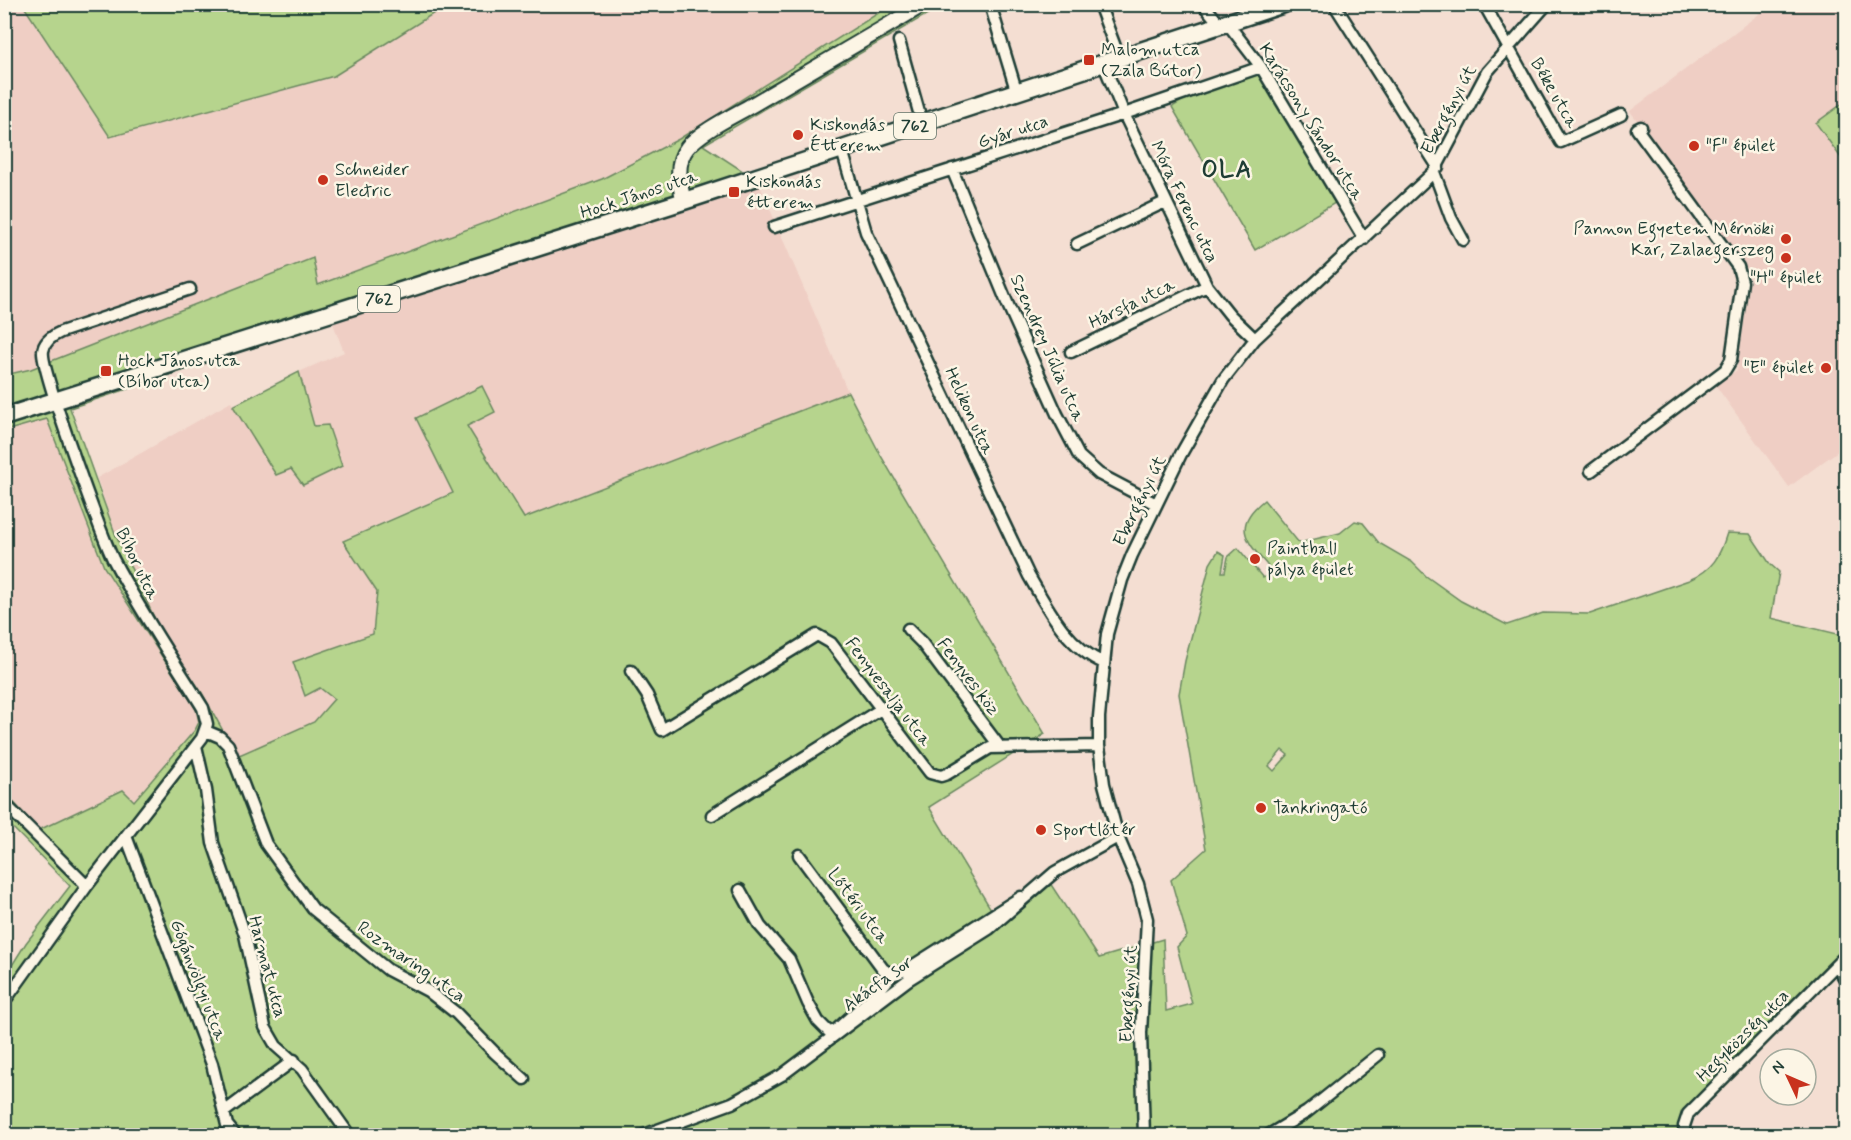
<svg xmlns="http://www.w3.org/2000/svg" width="1851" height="1140" font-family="Mynerve,sans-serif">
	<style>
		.built { fill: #efcec4 }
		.green { fill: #b6d48d; stroke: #6a8860; stroke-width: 1.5; fill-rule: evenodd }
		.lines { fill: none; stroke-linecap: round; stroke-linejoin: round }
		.minor-casing { stroke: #1f3d34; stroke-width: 15 }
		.tertiary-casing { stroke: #1f3d34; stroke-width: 18 }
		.primary-casing { stroke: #1f3d34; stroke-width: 21 }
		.minor { stroke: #fcf5e5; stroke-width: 10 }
		.tertiary { stroke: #fcf5e5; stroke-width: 14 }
		.primary { stroke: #fcf5e5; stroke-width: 16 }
		.poi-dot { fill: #c8321e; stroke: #fcf5e5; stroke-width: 2 }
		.labels { text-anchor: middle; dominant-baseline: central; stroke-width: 5; stroke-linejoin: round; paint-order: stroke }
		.shield { fill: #fcf5e5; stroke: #617469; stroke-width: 1.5 }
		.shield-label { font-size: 16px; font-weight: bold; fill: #1f3d34 }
		.poi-label { font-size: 18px; fill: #1f3d34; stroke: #fcf5e5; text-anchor: start }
		.street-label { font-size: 18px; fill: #1f3d34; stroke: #fcf5e5 }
		.district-label { font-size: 24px; font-weight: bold; letter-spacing: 1.5px; fill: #1f3d34; stroke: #fcf5e5 }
	</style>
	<rect width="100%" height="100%" fill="#f4ded2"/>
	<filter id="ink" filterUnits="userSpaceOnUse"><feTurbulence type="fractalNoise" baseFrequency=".0167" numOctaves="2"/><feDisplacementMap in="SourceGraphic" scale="12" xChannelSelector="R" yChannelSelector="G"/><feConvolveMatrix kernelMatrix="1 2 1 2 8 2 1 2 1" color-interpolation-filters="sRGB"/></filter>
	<g filter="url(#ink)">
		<!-- built -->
		<path class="built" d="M9 5H23L110 137 334 76 447 5H891L679 139 602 179 318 285 312 258 31 369 5 375 4 8Z
			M1771 5H1846V445L1789 487 1716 386 1737 370 1751 274 1630 111Z
			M758 181 848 392 524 518 467 426 416 418 453 492 343 540 377 592 373 634 294 662 334 699 314 722 238 756 202 693 160 630 116 536 97 478 231 402 276 475 291 469 302 485 314 426 299 372 344 352 332 321Z
			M47 418 104 567 196 709 199 722 195 730 134 801 123 790 39 830 5 793V431Z"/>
		<!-- green -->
		<path class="green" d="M23 5H447L334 76 110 137Z
			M891 5H943L703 145 758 181 70 408 116 536 160 630 202 693 237 756 314 722 334 699 320 688 305 696 293 662 373 634 377 592 343 541 453 493 416 418 482 386 495 412 467 426 524 518 848 392 881 456 1045 734 929 807 992 911 1046 877 1099 958 1163 939 1166 1011 1192 1004 1177 947 1187 936 1171 880 1206 849 1179 694 1185 661 1210 564 1218 551 1225 555 1222 572H1225L1228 557 1238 548 1263 578 1272 571C1249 543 1229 528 1264 500L1299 543 1340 533 1355 521 1363 523 1379 543 1412 562 1426 576 1461 601 1507 625 1543 613 1590 614 1689 580C1713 570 1720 556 1727 533L1750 534 1770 564 1779 572 1771 618 1846 636V949L1842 955 1681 1117V1135H5L4 978 26 943 70 886 5 820V793L39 830 123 790 134 801 195 730 199 722 196 709 104 567 47 419 5 431V375L31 369 313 258 318 285 602 179 679 139ZM1282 750 1288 755 1274 771 1269 766Z
			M1258 72 1335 203 1255 250 1172 107 1190 96Z
			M1846 101V165L1816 123Z
			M299 372 314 426 328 425 342 466 303 485 291 469 276 475 233 406Z"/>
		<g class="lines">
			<!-- minor casing -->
			<g class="minor-casing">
				<path id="minor" d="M990 4 1017 93
					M1099 4 1120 60
					M1203 4 1221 26
					M1334 4 1438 167
					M1484 4 1561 142 1621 115
					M1228 24 1261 67 1364 239
					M899 41 922 123
					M1104 65 1124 114 1207 286 1230 315 1255 339
					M842 150 866 232 1029 576C1048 609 1067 647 1104 663
					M952 169 1008 305 1057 414 1079 456 1099 474 1156 504
					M1434 172 1451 218 1463 240
					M774 227 1124 114 1261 67
					M1077 244 1165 202
					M1071 352 1207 286
					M1591 471 1725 370 1731 360 1742 282 1738 267 1637 129 1641 127
					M908 629 922 643 1000 747
					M631 671 647 695 662 730 817 635 831 643 930 773 941 776 947 774 990 748 1099 746
					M206 731 220 737 228 745 266 844 313 909 388 970 428 991 456 1013 495 1053 524 1079
					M196 746 206 790 213 843 245 935 265 1027 276 1046 302 1069 350 1136
					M4 803 87 886
					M712 815 881 709
					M126 836 212 1064 227 1125 236 1136
					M799 855 883 969 892 975
					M740 890 760 926 789 959 808 1003 818 1021 829 1032 836 1030 878 992 892 975 906 970 1021 897
					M1837 965 1846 981
					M4 1002 87 886 202 738 207 724 203 708C172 658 140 611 113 559 102 536 40 368 43 351 44 342 52 336 61 332L190 289
					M224 1112 294 1060
					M641 1136 732 1103 782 1075 908 980 989 929 1055 872 1118 837
					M1144 1136 1141 1033 1147 919 1138 884 1118 837 1104 784 1099 746V717L1107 634 1122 580 1132 555 1181 454 1223 380 1255 339 1434 172 1487 72 1547 4
					M1267 1136 1307 1112 1378 1055
					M1685 1136 1684 1126 1688 1114 1846 955"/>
			</g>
			<!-- tertiary casing -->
			<g class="tertiary-casing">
				<path id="tertiary" d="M684 201C679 184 675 163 687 148 699 132 735 115 752 105 810 71 867 38 924 4"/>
			</g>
			<!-- primary casing -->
			<g class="primary-casing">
				<path id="primary" d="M4 417 684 201 1284 4"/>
			</g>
			<!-- minor -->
			<use href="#minor" class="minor"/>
			<!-- tertiary -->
			<use href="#tertiary" class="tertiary"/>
			<!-- primary -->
			<use href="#primary" class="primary"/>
		</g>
	</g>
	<!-- markers -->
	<g class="poi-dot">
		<rect x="1083" y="54" width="12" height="12" rx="3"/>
		<circle cx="798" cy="135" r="6"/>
		<circle cx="1694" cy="146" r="6"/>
		<circle cx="323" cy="180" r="6"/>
		<rect x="728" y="186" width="12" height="12" rx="3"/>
		<circle cx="1786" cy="239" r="6"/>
		<circle cx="1786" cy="258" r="6"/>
		<circle cx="1826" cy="368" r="6"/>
		<rect x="100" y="365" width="12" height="12" rx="3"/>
		<circle cx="1255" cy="559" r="6"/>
		<circle cx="1261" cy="808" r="6"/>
		<circle cx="1041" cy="830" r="6"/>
	</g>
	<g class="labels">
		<!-- shield labels -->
		<g class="shield">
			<rect x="894" y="113" width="42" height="26" rx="4.5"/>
			<rect x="358" y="286" width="42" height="26" rx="4.5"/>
		</g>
		<g class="shield-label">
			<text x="915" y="126">762</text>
			<text x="379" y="299">762</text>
		</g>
		<!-- poi labels -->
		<g class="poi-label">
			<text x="1101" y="50">Malom utca<tspan x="1101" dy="21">(Zala Bútor)</tspan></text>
			<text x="810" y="125">Kiskondás<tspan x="810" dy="21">Étterem</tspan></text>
			<text x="1706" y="146">"F" épület</text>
			<text x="335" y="170">Schneider<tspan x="335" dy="21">Electric</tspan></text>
			<text x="746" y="182">Kiskondás<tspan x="746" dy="21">étterem</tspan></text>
			<text x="1774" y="229" text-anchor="end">Pannon Egyetem Mérnöki<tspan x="1774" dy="21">Kar, Zalaegerszeg</tspan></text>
			<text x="1786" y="278" text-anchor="middle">"H" épület</text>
			<text x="118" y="361">Hock János utca<tspan x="118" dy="21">(Bíbor utca)</tspan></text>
			<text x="1814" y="368" text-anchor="end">"E" épület</text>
			<text x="1267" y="549">Paintball<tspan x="1267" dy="21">pálya épület</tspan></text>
			<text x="1273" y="808">Tankringató</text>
			<text x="1053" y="830">Sportlőtér</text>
		</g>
		<!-- street labels -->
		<g class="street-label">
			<text transform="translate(1554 93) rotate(60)">Béke utca</text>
			<text transform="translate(1449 110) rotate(-62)">Ebergényi út</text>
			<text transform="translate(1311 122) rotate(58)">Karácsony Sándor utca</text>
			<text transform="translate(1013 132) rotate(-18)">Gyár utca</text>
			<text transform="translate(639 195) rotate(-18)">Hock János utca</text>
			<text transform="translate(1184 202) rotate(64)">Móra Ferenc utca</text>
			<text transform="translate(1132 304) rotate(-26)">Hársfa utca</text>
			<text transform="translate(1047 348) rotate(66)">Szendrey Júlia utca</text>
			<text transform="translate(969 411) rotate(65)">Helikon utca</text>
			<text transform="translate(1140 501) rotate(-64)">Ebergényi út</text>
			<text transform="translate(137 564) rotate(64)">Bíbor utca</text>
			<text transform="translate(968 677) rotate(53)">Fenyves köz</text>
			<text transform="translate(888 692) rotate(53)">Fenyvesalja utca</text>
			<text transform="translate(858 906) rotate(53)">Lőtéri utca</text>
			<text transform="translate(411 962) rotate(35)">Rozmaring utca</text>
			<text transform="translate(267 967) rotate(75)">Harmat utca</text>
			<text transform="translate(198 980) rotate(69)">Gógánvölgyi utca</text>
			<text transform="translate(878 984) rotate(-36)">Akácfa sor</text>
			<text transform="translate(1129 994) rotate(-87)">Ebergényi út</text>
			<text transform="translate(1743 1036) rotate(-45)">Hegyközség utca</text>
		</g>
		<!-- district labels -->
		<g class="district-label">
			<text x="1227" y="170">OLA</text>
		</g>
	</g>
	<!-- margin -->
	<rect width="1851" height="1140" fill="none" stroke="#fcf5e5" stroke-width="24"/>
	<rect x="12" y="12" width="1827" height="1116" fill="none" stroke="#1f3d34" stroke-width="2" filter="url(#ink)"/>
	<!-- north arrow -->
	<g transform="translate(1788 1077) rotate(314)"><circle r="28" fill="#fcf5e5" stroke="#a4ab9e" stroke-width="1.5"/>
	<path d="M0-4.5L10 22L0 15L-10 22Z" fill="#c8321e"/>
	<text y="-9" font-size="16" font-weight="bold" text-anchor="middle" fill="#1f3d34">N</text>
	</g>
</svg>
